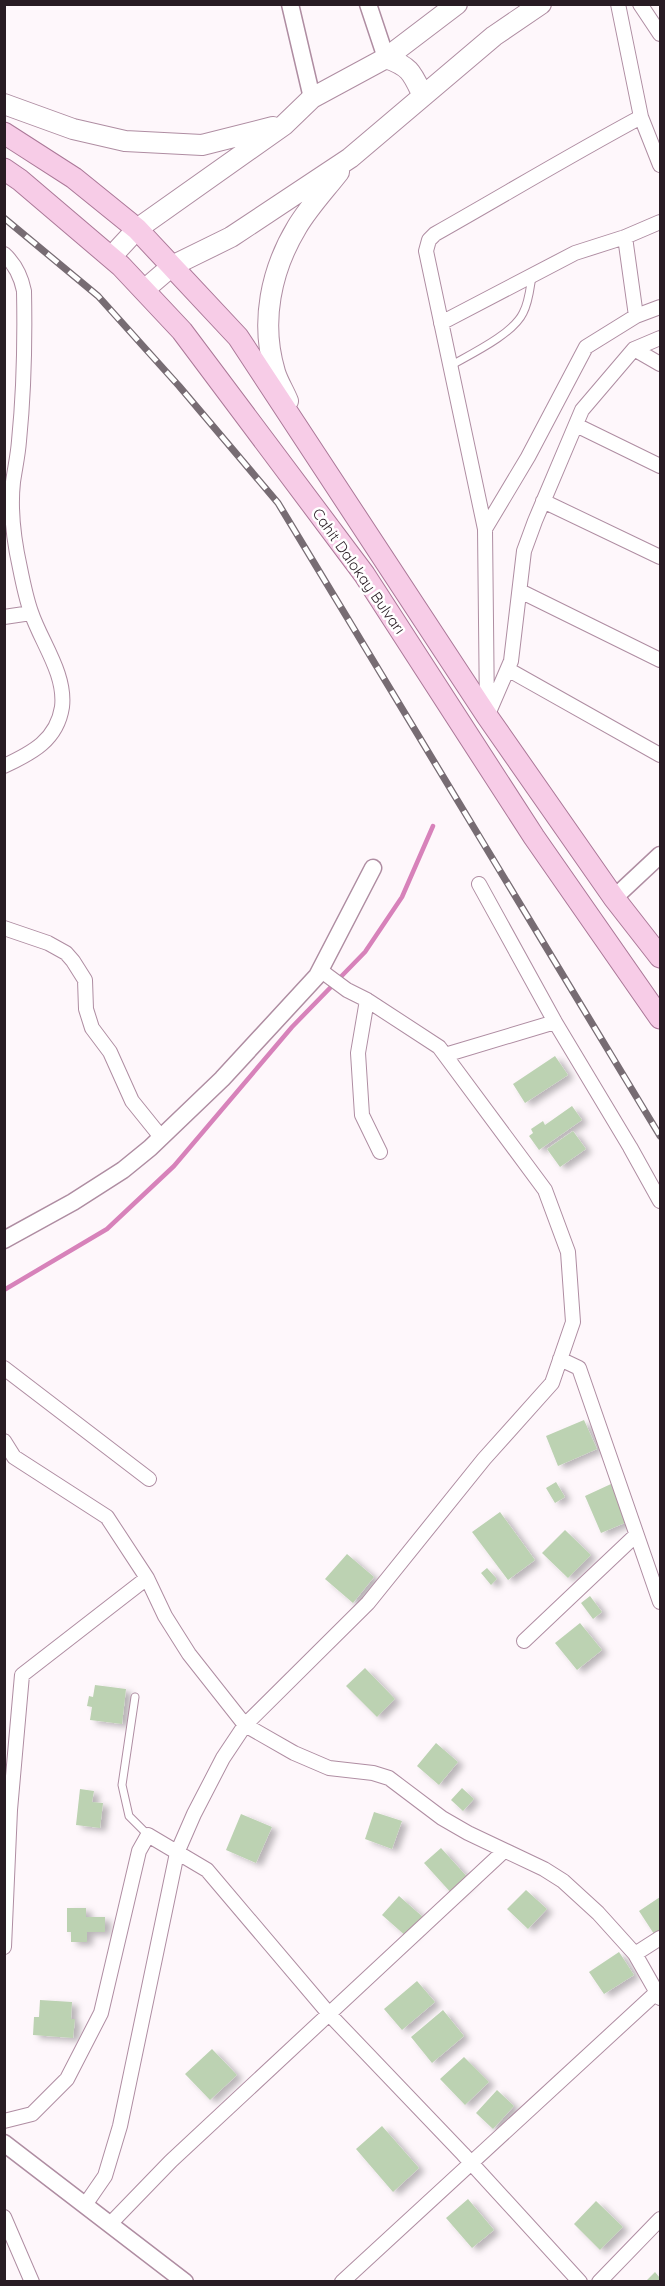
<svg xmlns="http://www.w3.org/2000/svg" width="665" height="2286" font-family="Quicksand,sans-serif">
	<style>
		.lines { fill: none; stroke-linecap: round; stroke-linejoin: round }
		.stream { stroke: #d782ba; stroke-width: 4.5 }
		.building { fill: #bcd2b2; filter: url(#shadow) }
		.service-casing { stroke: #af8da2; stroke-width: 9 }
		.minor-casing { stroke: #af8da2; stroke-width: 16 }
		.tertiary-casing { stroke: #af8da2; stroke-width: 19 }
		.secondary-casing { stroke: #af8da2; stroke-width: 22 }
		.primary-casing { stroke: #ab7898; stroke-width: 23 }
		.service { stroke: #fff; stroke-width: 7 }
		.minor { stroke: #fff; stroke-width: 14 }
		.tertiary { stroke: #fff; stroke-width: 16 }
		.secondary { stroke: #fff; stroke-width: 20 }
		.primary { stroke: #f7cce7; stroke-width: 21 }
		.rail-casing { stroke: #776c73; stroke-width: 7 }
		.rail { stroke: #fff; stroke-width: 4.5; stroke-dasharray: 14; stroke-linecap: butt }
		.labels { text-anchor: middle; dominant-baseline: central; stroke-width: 5; stroke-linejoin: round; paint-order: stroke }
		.street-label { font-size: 15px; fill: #281b23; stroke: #fff }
	</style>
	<defs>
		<filter id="shadow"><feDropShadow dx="6" dy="3.5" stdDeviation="3" flood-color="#0004"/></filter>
	</defs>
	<rect width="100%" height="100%" fill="#fef7fb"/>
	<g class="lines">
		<!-- stream -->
		<path class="stream" d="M4 1290 107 1229 174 1166 292 1027 365 952 402 897 433 826"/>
	</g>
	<!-- building -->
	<path class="building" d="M555 1056 568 1075 525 1103 513 1084Z
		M572 1106 582 1120 539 1150 529 1136 533 1133 531 1129 543 1121 545 1125Z
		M573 1131 586 1149 560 1167 547 1149Z
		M584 1420 597 1449 558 1466 546 1436Z
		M556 1482 565 1497 555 1503 546 1488Z
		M611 1484 627 1522 601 1533 585 1496Z
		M500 1512 535 1560 508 1580 472 1532Z
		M565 1530 591 1555 568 1578 542 1553Z
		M347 1554 374 1577 353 1603 325 1579Z
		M487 1568 497 1579 491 1585 481 1573Z
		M590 1596 602 1612 593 1619 581 1603Z
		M580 1623 602 1650 577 1670 555 1643Z
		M365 1668 395 1699 377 1717 346 1686Z
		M95 1685 126 1689 122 1724 90 1720 92 1707 87 1706 89 1696 93 1697Z
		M436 1743 458 1762 439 1785 417 1766Z
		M462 1788 474 1799 463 1811 451 1800Z
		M80 1789 94 1791 92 1802 103 1803 100 1828 76 1825Z
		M374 1812 402 1821 392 1849 365 1839Z
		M241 1814 272 1827 256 1863 226 1850Z
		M441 1848 470 1880 453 1895 424 1863Z
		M526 1890 547 1909 528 1929 507 1909Z
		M399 1896 424 1918 407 1937 382 1915Z
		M660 1897V1930L654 1934 639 1911Z
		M67 1908H86V1917H105V1932H87V1942H71V1932H67Z
		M619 1952 634 1975 604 1994 589 1972Z
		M417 1981 435 2002 402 2030 384 2009Z
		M40 2000 72 2002 71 2019H75L73 2038 33 2035 34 2017H39Z
		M443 2010 464 2036 432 2063 411 2037Z
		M212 2049 237 2075 210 2100 185 2074Z
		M464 2057 489 2082 465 2105 440 2079Z
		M497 2090 514 2106 493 2129 476 2113Z
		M382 2126 419 2168 393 2192 356 2149Z
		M468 2199 494 2230 472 2248 446 2218Z
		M596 2201 623 2227 600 2250 574 2224Z
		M655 2272 660 2278V2282H645Z"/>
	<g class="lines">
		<!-- service casing -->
		<g class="service-casing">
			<path id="service" d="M450 366C471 354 513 334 523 313 529 302 530 288 532 276
				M135 1697 122 1785 129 1816 148 1835"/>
		</g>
		<!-- minor casing -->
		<g class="minor-casing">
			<path id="minor" d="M618 4 641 117 660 165
				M640 4 660 34
				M625 237 636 316
				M4 254C15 264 21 276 24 291 25 340 24 391 19 441 18 455 15 468 13 482 10 509 14 541 20 568 23 583 26 598 31 612 41 642 66 674 62 707 57 740 32 753 4 766
				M441 323 575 253 625 237 660 222
				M634 349 660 364
				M576 425 660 466
				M543 501 660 557
				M485 529 528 457 586 347 636 316 660 307
				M520 591 660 660
				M4 617 31 613
				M509 670 660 755
				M489 712 511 661 524 551 535 521 582 410 634 349 660 338
				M487 714 485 529 426 251 429 240 435 234C504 195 572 154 641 117
				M479 884 555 1022 630 1147 660 1201
				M4 928 48 943 66 953 73 961 85 980 86 1009 92 1028 110 1052 132 1101 161 1137
				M367 1000 358 1053 362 1115 380 1152
				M445 1055 555 1022
				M560 1359 579 1368 660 1602
				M4 1368 149 1479
				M4 1441 14 1457 107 1517 147 1578 165 1616 189 1654 245 1725 294 1753 329 1768 373 1773 389 1778 442 1818 468 1833 544 1869 563 1881 598 1913 635 1954 660 1998
				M524 1641 636 1535
				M4 1947 10 1810 22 1675 147 1578
				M635 1954 660 1938
				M4 2121 32 2114 67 2079 101 2013 139 1851 148 1835 207 1870 330 2015 463 2154 580 2282
				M85 2205 105 2176 120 2126 177 1853 194 1814 223 1758 245 1725 368 1603 484 1459 552 1383 573 1322 568 1252 545 1190 439 1047 367 1000 347 990 320 970
				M4 2217 32 2282
				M110 2224 171 2161 504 1851
				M342 2282 657 1992
				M599 2282 660 2219"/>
		</g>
		<!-- tertiary casing -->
		<g class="tertiary-casing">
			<path id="tertiary" d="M290 4 312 98
				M368 4 386 58
				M614 898 660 855
				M4 1240 73 1202 123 1170 150 1148 222 1079 317 976 373 868
				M4 2143 185 2282"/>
		</g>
		<!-- secondary casing -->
		<g class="secondary-casing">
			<path id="secondary" d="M386 58C411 67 412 73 423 96
				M4 104 73 129 125 141 202 145 273 127
				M111 257 137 229 284 125 312 98 386 58 457 4
				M144 290 172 266 231 237 350 158 494 36 541 4
				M288 401C284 391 278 382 275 372 260 322 271 270 297 227 309 207 325 190 339 172"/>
		</g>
		<!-- primary casing -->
		<g class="primary-casing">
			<path id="primary" d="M4 133 74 178 137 229 238 337 487 716 614 898 660 957
				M4 169 20 180 121 266 182 331 364 574 534 837 660 1018"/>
		</g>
		<!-- service -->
		<use href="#service" class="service"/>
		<!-- minor -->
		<use href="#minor" class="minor"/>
		<!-- tertiary -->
		<use href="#tertiary" class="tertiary"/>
		<!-- secondary -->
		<use href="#secondary" class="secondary"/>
		<!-- primary -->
		<use href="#primary" class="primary"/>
		<!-- rail casing -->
		<g class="rail-casing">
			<path id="rail" d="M4 218 98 296 179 386 278 503 660 1136"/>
		</g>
		<!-- rail -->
		<use href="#rail" class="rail"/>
	</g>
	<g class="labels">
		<!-- street labels -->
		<g class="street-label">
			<text transform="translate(359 571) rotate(55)">Cahit Dalokay Bulvarı</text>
		</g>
	</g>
	<!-- border -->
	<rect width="665" height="2286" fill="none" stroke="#281b23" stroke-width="12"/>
</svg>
